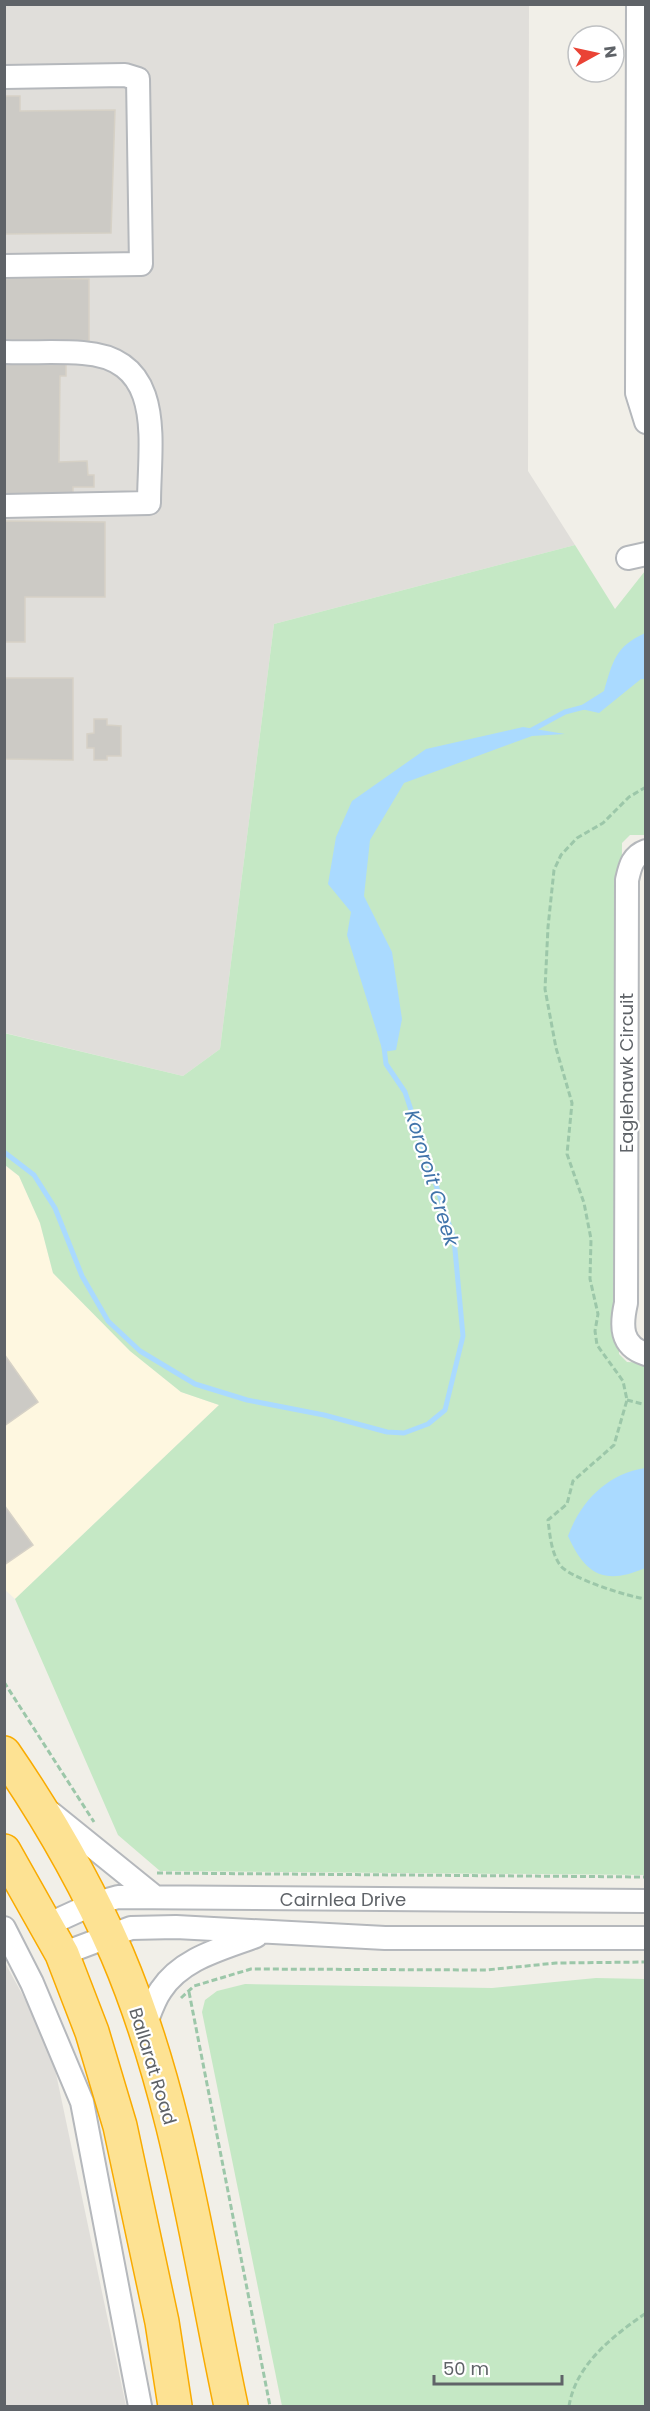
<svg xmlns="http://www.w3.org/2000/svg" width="650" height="2411" font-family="Poppins,sans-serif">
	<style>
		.commercial { fill: #fef7e0 }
		.industrial { fill: #e0deda }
		.green { fill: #c5e8c5 }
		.water { fill: #aadaff }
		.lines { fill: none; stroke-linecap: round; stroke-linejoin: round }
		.stream { stroke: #aadaff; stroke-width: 5 }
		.building { fill: #cccac5; stroke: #d6d1c6; stroke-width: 1.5 }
		.minor-casing { stroke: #b5b8bc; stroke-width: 26 }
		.highway-casing { stroke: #f9ab00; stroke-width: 36 }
		.path { stroke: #9cc7a9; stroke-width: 3; stroke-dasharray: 6 3; stroke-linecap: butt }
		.minor { stroke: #fff; stroke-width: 22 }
		.highway { stroke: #fde293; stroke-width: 33 }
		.labels { text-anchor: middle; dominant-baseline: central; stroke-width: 4.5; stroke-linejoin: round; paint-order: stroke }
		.street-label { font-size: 18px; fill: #5f6368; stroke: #fff }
		.water-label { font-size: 20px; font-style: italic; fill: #4174aa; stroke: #fff }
	</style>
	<rect width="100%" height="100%" fill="#f1efe8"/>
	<!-- commercial -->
	<path class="commercial" d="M4 1165 19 1176 40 1223 53 1273 130 1351 181 1392 219 1405 15 1599 4 1589Z"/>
	<!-- industrial -->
	<path class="industrial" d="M5 5H529L528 471 575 545 274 624 220 1049 183 1076 5 1033Z
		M4 1961 50 2045 126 2406H5Z"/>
	<!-- green -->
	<path class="green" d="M575 545 615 609 645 571V835H630L622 843 619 1321V1354L627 1362 646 1363 645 1875 160 1871 118 1835 15 1599 219 1405 181 1392 130 1351 53 1273 40 1223 19 1176 5 1165 4 1033 183 1076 220 1049 274 624Z
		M596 1978 645 1979V2406H282L202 2012 205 2000 217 1991 245 1984 492 1988Z"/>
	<!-- water -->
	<path class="water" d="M645 633V679H641L599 713 577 708 604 691C613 661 615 647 645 633Z
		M523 727 565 734 532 736 404 783 370 840 364 896 392 952 402 1019 396 1050 383 1052 347 935 351 912 328 884 336 837 352 801 426 749Z
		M645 1468V1568C604 1586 585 1574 568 1536 581 1501 607 1474 645 1468Z"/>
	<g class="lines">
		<!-- stream -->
		<path class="stream" d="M530 731 565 712 584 707
			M4 1152 34 1175 55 1208 82 1276 108 1321 140 1351 195 1384 247 1400 324 1415 387 1432 404 1433 428 1424 445 1410 463 1336 454 1239 405 1092 386 1064 384 1047"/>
	</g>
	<!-- building -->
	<path class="building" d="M4 96H20V111L115 110 111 233 4 234Z
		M4 278 89 279V341L4 340Z
		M4 362H66V376H60L59 462 87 461 88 475H94V487H73V496H4Z
		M4 521 105 522V597H25V642H4Z
		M4 678H73V760L4 759Z
		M94 719H107V725L121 726V756H107V760H94V748H87V734L94 733Z
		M4 1354 38 1402 4 1426Z
		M4 1505 33 1545 4 1565Z"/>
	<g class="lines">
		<!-- minor casing -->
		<g class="minor-casing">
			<path id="minor" d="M638 4 637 393 646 422
				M4 77 125 75 138 79 141 264 4 266
				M4 352C30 353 57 351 83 353 167 359 149 443 149 503L4 506
				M628 558 646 554
				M646 851C632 856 630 867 627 880L626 1303C621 1325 620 1346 646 1354
				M51 1813 155 1897
				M47 1925 93 1904 118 1897 646 1901
				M4 1928 32 1983 82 2102 140 2406
				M62 1954 131 1928 176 1927 385 1938H646
				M144 2028C149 2016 153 2001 161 1990 182 1958 222 1949 256 1936"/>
		</g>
		<!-- highway casing -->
		<g class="highway-casing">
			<path id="highway" d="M4 1753C48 1817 86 1883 117 1954 178 2097 199 2256 231 2406
				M4 1851 62 1954 92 2032 120 2126 162 2322 175 2406"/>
		</g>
		<!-- path -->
		<path class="path" d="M646 787 629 797 603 823 577 838 561 855 554 870 548 927 545 989 556 1048 572 1103 567 1154 584 1203 591 1239 590 1279 598 1314 595 1331 597 1345 623 1381 627 1400 614 1445 573 1481 567 1504 548 1520C550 1535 551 1552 560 1565 569 1578 629 1597 646 1599
			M627 1400 646 1405
			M4 1682 94 1822
			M157 1873 646 1877
			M189 1992 270 2406
			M181 1998 194 1986 251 1969 486 1970 556 1963 646 1962
			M569 2406C576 2364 613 2336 646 2313"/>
		<!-- minor -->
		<use href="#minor" class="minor"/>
		<!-- highway -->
		<use href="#highway" class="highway"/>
	</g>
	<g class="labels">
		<!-- street labels -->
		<g class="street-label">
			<text transform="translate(626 1073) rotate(-90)">Eaglehawk Circuit</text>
			<text x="343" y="1899">Cairnlea Drive</text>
			<text transform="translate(153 2066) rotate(73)">Ballarat Road</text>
		</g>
		<!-- water labels -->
		<g class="water-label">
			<text transform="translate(432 1178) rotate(73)">Kororoit Creek</text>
		</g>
	</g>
	<!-- border -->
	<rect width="650" height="2411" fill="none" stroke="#5f6368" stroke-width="12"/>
	<!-- north arrow -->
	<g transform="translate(596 54) rotate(82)"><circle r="28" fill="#ffffff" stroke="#bfc1c3" stroke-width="1.5"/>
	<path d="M0-4.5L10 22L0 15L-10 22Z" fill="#ea4335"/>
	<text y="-9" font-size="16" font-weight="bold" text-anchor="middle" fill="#5f6368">N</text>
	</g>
	<!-- scale -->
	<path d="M434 2375v9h128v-9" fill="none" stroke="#5f6368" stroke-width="3"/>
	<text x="443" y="2375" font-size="18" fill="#5f6368" stroke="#ffffff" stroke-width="4.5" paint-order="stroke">50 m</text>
</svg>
